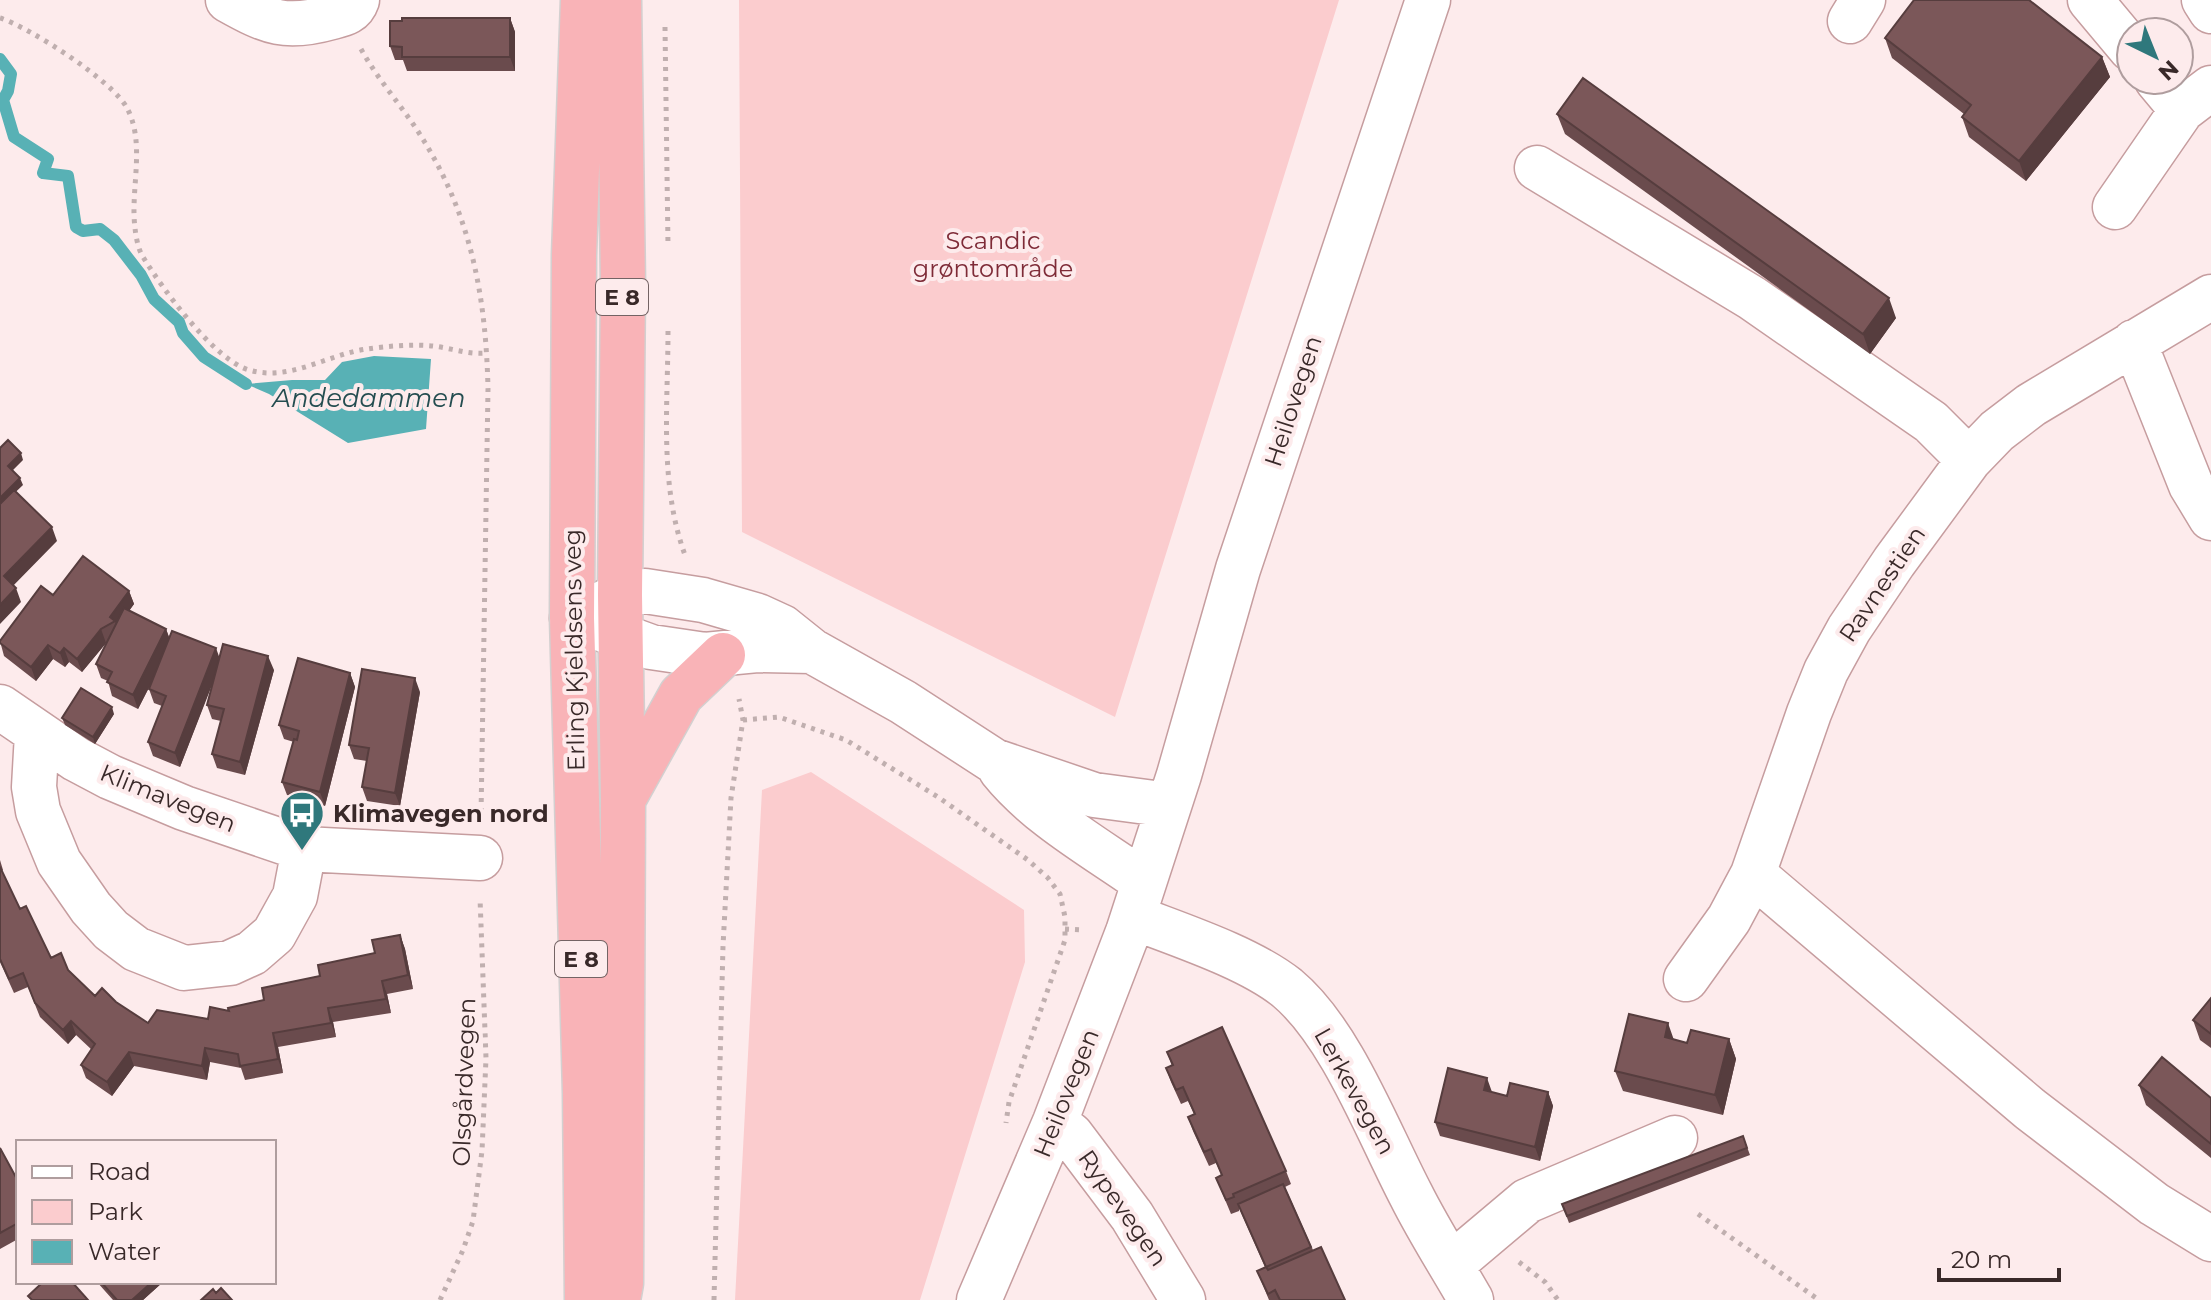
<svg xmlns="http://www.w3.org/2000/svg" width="2211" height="1300" font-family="Montserrat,sans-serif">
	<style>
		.green { fill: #fbccce }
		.water { fill: #58b1b5 }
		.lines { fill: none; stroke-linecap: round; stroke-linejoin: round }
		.stream { stroke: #58b1b5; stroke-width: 12 }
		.minor-casing { stroke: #c69d9f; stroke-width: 47 }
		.highway-casing { stroke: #d3d0d0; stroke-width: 47 }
		.path { stroke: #c0afaf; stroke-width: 5; stroke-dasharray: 4 6; stroke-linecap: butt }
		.minor { stroke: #fff; stroke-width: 44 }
		.highway { stroke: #f9b3b7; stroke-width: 44 }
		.wall { fill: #6a4b4d }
		.shaded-wall { fill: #563d3e }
		.building { fill: #7b5759; stroke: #563d3e; stroke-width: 2 }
		.labels { text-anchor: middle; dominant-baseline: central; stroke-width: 8; stroke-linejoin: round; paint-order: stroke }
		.shield { fill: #fdebec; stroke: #746364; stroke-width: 2 }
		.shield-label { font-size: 22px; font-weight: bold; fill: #392929 }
		.park-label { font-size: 24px; fill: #7e2b37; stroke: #fdebec }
		.street-label { font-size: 24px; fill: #392929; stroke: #fdebec }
		.poi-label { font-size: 24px; font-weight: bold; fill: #392929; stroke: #fdebec; text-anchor: start }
		.water-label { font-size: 26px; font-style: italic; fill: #244d50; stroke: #fdebec }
	</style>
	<rect width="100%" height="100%" fill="#fdebec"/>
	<!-- green -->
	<path class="green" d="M739 0H1339L1115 717 742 532Z
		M811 772 1024 910 1025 962 920 1300H735L762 790Z"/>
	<!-- water -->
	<path class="water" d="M374 356 431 359 426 429 348 443 269 394 246 384 292 380H325L342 362Z"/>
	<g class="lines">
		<!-- stream -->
		<path class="stream" d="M0 59 11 74 8 91 3 100 14 137 48 159 43 173 68 176 76 227 83 231 100 229 114 240 141 275 154 299 179 322 183 333 204 357 246 384"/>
		<!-- minor casing -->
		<g class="minor-casing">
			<path id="minor" d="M228 0C269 23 286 30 332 17 344 14 353 12 357 0
				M2090 0 2131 49
				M2204 0 2211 11
				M1850 21 1863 0
				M2157 80 2182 110 2211 88
				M1537 168 1752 298 1931 422 1969 460
				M2115 207 2182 110
				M2134 342 2191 485 2211 518
				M572 618 620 595 645 591 703 600 758 616 782 627 812 651 903 702 994 761 1094 795 1169 805
				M585 623 651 647 705 655 757 650 812 651
				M0 707 76 759 110 777 184 808 304 849 480 858
				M37 734 34 787 38 811 59 862 91 908 111 930 136 949 184 968 230 963 252 953 274 934 295 896 304 849
				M1001 770C1038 816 1096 848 1144 882
				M1753 874 2030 1109 2154 1204 2211 1239
				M1133 917C1179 935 1248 957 1287 988 1341 1033 1378 1132 1411 1195 1429 1231 1451 1265 1471 1300
				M1686 979 1729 919 1753 874 1809 713 1826 671 1849 629 1894 562 1969 460 1997 431 2031 405 2211 297
				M1055 1122 1071 1135 1132 1216 1183 1300
				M1451 1265 1527 1201 1675 1138
				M979 1300 1055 1122 1128 932 1179 775 1238 569 1428 0"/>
		</g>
		<!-- highway casing -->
		<g class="highway-casing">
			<path id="highway" d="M583 0 574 255 572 618 585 1093 587 1300
				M625 796 681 695 723 655
				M618 1300 621 1283 623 799 620 595 623 286 619 0"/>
		</g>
		<!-- path -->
		<path class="path" d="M0 18C29 27 113 81 127 108 146 144 130 189 135 228 136 237 138 249 143 257 162 288 214 360 249 370 290 382 328 354 367 349 387 346 413 344 433 346 451 348 469 355 487 353
			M665 27 668 245
			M361 49C379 82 405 109 424 141 472 219 486 299 488 389L481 816
			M668 331C668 406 659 484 685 555
			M743 720 779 717 846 740 938 797 1028 860 1048 878 1060 894 1065 917V940L1009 1102 1006 1123
			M1065 929 1084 930
			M1698 1214 1819 1300
			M1519 1262 1545 1282 1558 1300
			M440 1300 463 1250 473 1221 482 1151 486 1058 480 898
			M714 1300 723 946 731 798 743 720 739 699"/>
		<!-- minor -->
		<use href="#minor" class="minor"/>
		<!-- highway -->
		<use href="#highway" class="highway"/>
	</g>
	<!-- wall -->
	<path class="wall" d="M510 18 515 32V71H407L403 60H395L390 46Z
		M1885 38 2102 57 2110 77 2026 181 1969 137 1962 117 1964 114 1892 58Z
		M1557 114 1896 318 1870 354 1565 134Z
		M129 591 134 604 129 611 166 629 169 637 219 658 274 670 245 775 217 768 212 754 221 721 212 719 207 705 213 681 180 767 153 756 148 742 162 706 154 703 149 689 152 682 138 709 112 696 108 681 101 678 96 664 107 642 82 672 69 662 65 667 53 659 36 681 4 656 0 641 53 595Z
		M350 673 355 687 325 806 287 795 282 782 294 742 284 739 279 725Z
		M420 692 400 806 367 801 362 787 367 761 354 759 349 745Z
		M114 714 95 744 65 725 62 718Z
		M0 860 3 870 2 871 20 909 51 958 68 970 95 996 116 1002 148 1023 208 1019 229 1011 264 1000 375 953 400 935 405 949 413 989 387 994 391 1013 333 1022 336 1037 278 1047 283 1073 245 1080 241 1068 210 1062 207 1080 134 1066 112 1096 86 1078 81 1065 92 1050 76 1035 68 1044 40 1017 28 987 14 993 0 962Z
		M2211 998V1048L2200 1040 2193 1020Z
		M1729 1039 1736 1059 1723 1115 1623 1091 1615 1071 1674 1040 1687 1043Z
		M1167 1052 1286 1171 1291 1184 1285 1187 1313 1250 1345 1300H1269L1257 1271 1265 1267 1239 1208V1211L1231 1214 1216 1178 1222 1176 1216 1163 1209 1166 1193 1131 1188 1117 1194 1114 1188 1101 1181 1104 1171 1082 1166 1068 1172 1066Z
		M2139 1085 2211 1098V1158L2146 1105Z
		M1492 1092 1507 1096 1548 1092 1553 1106 1540 1161 1440 1136 1435 1122Z
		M1743 1136 1750 1155 1569 1223 1562 1204Z
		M0 1148 18 1181V1239L0 1249Z
		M97 1282H163L143 1300H113Z"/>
	<!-- shaded-wall -->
	<path class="shaded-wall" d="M510 18 515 32V71L510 57Z
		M2102 57 2110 77 2026 181 2019 161Z
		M1889 298 1896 318 1870 354 1863 334Z
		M21 453 23 460 10 473 8 466Z
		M20 478 23 485 0 507V498Z
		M52 527 57 541 9 590 4 576Z
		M16 588 21 602 0 624V605Z
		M129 591 134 604 117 627 115 621 110 617Z
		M101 629 106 643 82 672 77 659Z
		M166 629 171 643 138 709 133 695Z
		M48 645 53 659 36 681 31 667Z
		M64 648 69 662 65 667 60 653Z
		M216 648 221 662 180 767 175 753Z
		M268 656 274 670 245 775 240 762Z
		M350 673 355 687 325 806 320 792Z
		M415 678 420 692 400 806 395 793Z
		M112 707 114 714 95 744 93 737Z
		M400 935 405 949 413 989 408 975Z
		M382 981 387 994 391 1013 386 999Z
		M328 1008 333 1022 336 1037 331 1023Z
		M71 1021 76 1035 68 1044 63 1030Z
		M1668 1023 1675 1043 1665 1037Z
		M273 1033 278 1047 283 1073 278 1059Z
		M1729 1039 1736 1059 1723 1115 1715 1095Z
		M205 1048 210 1062 207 1080 202 1066Z
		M129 1052 134 1066 112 1096 107 1082Z
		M1487 1078 1492 1092 1484 1090Z
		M1548 1092 1553 1106 1540 1161 1535 1147Z
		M152 1282H163L143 1300H132Z"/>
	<!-- building -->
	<path class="building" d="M1914 0H2029L2102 57 2019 161 1962 117 1971 105 1885 38Z
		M402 18H510V57H402V47L390 46V21H402Z
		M1583 78 1889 298 1863 334 1557 114Z
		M8 440 21 453 8 466 20 478 0 498V448Z
		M14 490 52 527 4 576 16 588 0 605V504Z
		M83 556 129 591 110 617 115 621 101 629 77 659 64 648 60 653 48 645 31 667 0 643V641L41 586 53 595Z
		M124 608 166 629 133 695 107 682 112 672 96 664Z
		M172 631 216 648 175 753 148 742 166 696 149 689Z
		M223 644 268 656 240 762 212 754 224 709 207 705Z
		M298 658 350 673 320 792 282 782 294 739 297 740 299 731 279 725Z
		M362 669 415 678 395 793 362 787 369 748 349 745Z
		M81 688 112 707 93 737 62 718Z
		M0 867 20 909 26 906 51 958 61 953 68 970 95 996 102 988 116 1002 148 1023 157 1010 208 1019 210 1007 229 1011 228 1008 264 1000 262 988 320 976 318 965 375 953 372 940 400 935 408 975 382 981 386 999 328 1008 331 1023 273 1033 278 1059 240 1066 238 1054 205 1048 202 1066 129 1052 107 1082 81 1065 95 1044 71 1021 63 1030 35 1003 23 973 9 979 0 959Z
		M2211 998V1034L2193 1020Z
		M1629 1014 1668 1023 1665 1037 1687 1043 1691 1030 1729 1039 1715 1095 1615 1071Z
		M1222 1027 1286 1171 1233 1194 1234 1197 1226 1200 1216 1178 1222 1175 1211 1149 1204 1152 1188 1117 1195 1114 1183 1087 1176 1090 1166 1068 1173 1065 1167 1052Z
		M2162 1057 2211 1098V1144L2139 1085Z
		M1448 1068 1487 1078 1484 1090 1507 1096 1510 1083 1548 1092 1535 1147 1435 1122Z
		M1743 1136 1747 1148 1567 1216 1562 1204Z
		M0 1148 18 1181V1223L0 1233Z
		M1283 1184 1311 1247 1266 1267 1238 1204Z
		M1321 1247 1345 1300H1280L1275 1290 1268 1294 1257 1271 1266 1267 1268 1270Z
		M43 1282H72L88 1300H32L28 1296Z
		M101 1282H152L132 1300H117Z
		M221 1288 232 1300H201L213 1289 216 1293Z"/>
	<!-- icons -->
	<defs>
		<g id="bus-pin" transform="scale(2.3)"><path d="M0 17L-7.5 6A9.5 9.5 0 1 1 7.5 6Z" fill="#2f787c" stroke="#fdebec"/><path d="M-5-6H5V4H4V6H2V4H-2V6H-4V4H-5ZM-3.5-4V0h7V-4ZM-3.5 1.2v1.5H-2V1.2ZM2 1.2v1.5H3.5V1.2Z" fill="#fff"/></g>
	</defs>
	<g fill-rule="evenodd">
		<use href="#bus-pin" x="302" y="813"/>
	</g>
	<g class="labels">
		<!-- shield labels -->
		<g class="shield">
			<rect x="596" y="279" width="52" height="36" rx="6"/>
			<rect x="555" y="941" width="52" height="36" rx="6"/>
		</g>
		<g class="shield-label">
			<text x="622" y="297">E 8</text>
			<text x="581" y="959">E 8</text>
		</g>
		<!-- park labels -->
		<g class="park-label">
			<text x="993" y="240">Scandic<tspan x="993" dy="28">grøntområde</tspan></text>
		</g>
		<!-- street labels -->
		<g class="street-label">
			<text transform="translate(1293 401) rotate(-72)">Heilovegen</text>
			<text transform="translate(1882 584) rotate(-56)">Ravnestien</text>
			<text transform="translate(574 650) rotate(-91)">Erling Kjeldsens veg</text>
			<text transform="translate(168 798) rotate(22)">Klimavegen</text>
			<text transform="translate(464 1082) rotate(-88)">Olsgårdvegen</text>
			<text transform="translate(1355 1091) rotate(61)">Lerkevegen</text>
			<text transform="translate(1066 1093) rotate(-68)">Heilovegen</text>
			<text transform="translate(1123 1208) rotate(55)">Rypevegen</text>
		</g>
		<!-- poi labels -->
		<g class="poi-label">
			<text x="333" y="813">Klimavegen nord</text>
		</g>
		<!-- water labels -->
		<g class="water-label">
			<text x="369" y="398">Andedammen</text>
		</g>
	</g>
	<!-- legend -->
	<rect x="16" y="1140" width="260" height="144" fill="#fdebec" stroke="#af9d9e" stroke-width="2"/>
	<rect x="32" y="1166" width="40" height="12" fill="#ffffff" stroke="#af9d9e" stroke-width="2"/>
	<text x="88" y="1180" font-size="24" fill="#392929">Road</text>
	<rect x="32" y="1200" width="40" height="24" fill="#fbccce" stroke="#af9d9e" stroke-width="2"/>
	<text x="88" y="1220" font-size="24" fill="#392929">Park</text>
	<rect x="32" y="1240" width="40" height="24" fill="#58b1b5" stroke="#af9d9e" stroke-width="2"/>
	<text x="88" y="1260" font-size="24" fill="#392929">Water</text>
	<!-- north arrow -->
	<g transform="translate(2155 56) rotate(137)"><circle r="38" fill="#fdebec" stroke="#af9d9e" stroke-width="2"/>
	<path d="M0-6L14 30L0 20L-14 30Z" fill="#2f787c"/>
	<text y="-12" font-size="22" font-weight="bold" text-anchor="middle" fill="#392929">N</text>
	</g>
	<!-- scale -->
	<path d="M1939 1268v12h120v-12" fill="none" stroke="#392929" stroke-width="4"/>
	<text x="1951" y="1268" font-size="24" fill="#392929" stroke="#fdebec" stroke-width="6" paint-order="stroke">20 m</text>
</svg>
